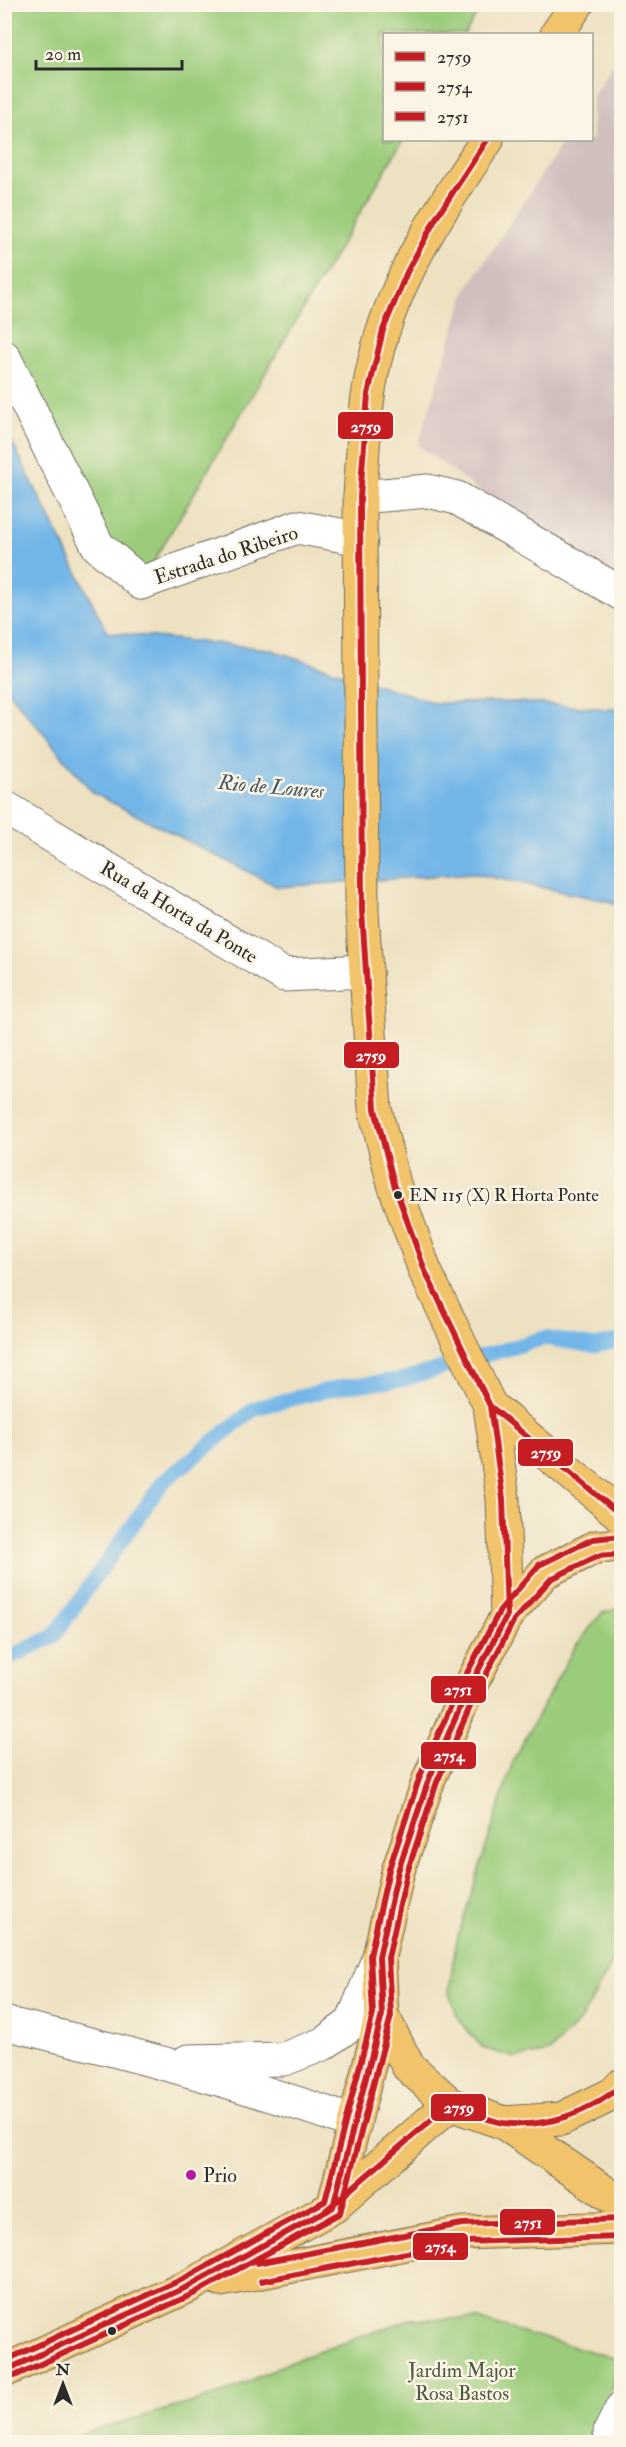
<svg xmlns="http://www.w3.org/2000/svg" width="626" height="2447" font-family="'IM FELL Double Pica',serif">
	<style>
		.industrial { fill: #d1bfbe }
		.green { fill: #9bcc7b; stroke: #637c53; stroke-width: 1.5 }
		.water { fill: #72b6e8; stroke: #4e708a; stroke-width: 1.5 }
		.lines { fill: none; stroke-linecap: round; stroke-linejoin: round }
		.stream { stroke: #72b6e8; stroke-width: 15 }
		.minor-casing { stroke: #6f6b60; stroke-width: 35 }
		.major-casing { stroke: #6f6b60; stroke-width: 35 }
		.minor { stroke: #fff; stroke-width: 33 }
		.major { stroke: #f1c36a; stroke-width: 33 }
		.bus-1-casing { stroke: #fcf5e5; stroke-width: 10 }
		.bus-2-casing { stroke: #fcf5e5; stroke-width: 10 }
		.bus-3-casing { stroke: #fcf5e5; stroke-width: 10 }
		.bus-1 { stroke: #c61d23; stroke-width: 6 }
		.bus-2 { stroke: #c61d23; stroke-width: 6 }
		.bus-3 { stroke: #c61d23; stroke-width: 6 }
		.bus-dot { fill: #2b2b2b; stroke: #fcf5e5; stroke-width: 2 }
		.poi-dot { fill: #b5179e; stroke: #fcf5e5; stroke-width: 2 }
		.labels { text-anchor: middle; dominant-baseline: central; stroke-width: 5; stroke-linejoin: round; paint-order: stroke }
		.bus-label { font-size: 18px; fill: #2b2b2b; stroke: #fcf5e5; text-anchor: start }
		.street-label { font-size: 20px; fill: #2b2b2b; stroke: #fcf5e5 }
		.poi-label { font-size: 20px; fill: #2b2b2b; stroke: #fcf5e5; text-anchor: start }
		.park-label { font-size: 20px; fill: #4d5b43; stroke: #fcf5e5 }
		.water-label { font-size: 21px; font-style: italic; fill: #405564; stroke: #fcf5e5 }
		.line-badge { stroke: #fcf5e5; stroke-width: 2 }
		.badge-label { font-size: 16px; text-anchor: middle; font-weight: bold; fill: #fff }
	</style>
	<rect width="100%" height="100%" fill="#fcf5e5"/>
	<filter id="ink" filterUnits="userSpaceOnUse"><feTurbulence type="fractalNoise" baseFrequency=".0167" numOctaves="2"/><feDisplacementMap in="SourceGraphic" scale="12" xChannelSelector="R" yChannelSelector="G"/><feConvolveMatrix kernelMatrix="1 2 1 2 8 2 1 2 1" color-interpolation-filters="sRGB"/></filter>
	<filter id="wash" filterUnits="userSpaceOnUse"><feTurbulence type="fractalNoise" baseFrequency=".008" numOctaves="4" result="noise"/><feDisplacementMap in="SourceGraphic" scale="24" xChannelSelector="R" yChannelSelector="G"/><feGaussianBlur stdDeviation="1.35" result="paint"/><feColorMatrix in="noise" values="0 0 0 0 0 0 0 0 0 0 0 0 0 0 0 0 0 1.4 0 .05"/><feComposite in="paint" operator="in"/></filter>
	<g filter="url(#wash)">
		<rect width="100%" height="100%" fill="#eee1c1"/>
		<!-- industrial -->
		<path class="industrial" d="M621 51V582L580 567 418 445 466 290 564 140H592V97Z"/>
		<!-- green -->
		<path class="green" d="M5 5H482L465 34H384V140H403L141 583 98 546 5 357Z
			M621 1608V1948L580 2021 549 2052 515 2058 483 2048 459 2021 449 1992 456 1943 513 1761 574 1648 602 1613Z
			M411 2319H476L621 2360 593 2442H63L83 2433 225 2393 286 2363Z"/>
		<!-- water -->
		<path class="water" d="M4 426 107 632 268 649 435 703 517 702 621 710V910L612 902 472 873 278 887 93 793 5 688Z"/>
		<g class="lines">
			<!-- stream -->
			<path class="stream" d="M4 1660 54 1636 163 1482 255 1408 344 1386 401 1380 544 1338 595 1346 622 1340"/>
		</g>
	</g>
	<g filter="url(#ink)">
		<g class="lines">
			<!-- minor casing -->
			<g class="minor-casing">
				<path id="minor" d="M4 357 98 546 141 583 297 527 361 539
					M360 497 428 491 457 498 622 594
					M4 807 284 975 366 971
					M4 2023C123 2051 240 2082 355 2123
					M188 2061 284 2059 323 2044 352 2023 379 1957
					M622 2408 610 2432 622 2437"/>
			</g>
			<!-- major casing -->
			<g class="major-casing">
				<path id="major" d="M557 34 577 4
					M487 140C441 208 394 278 375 360 364 404 363 452 360 497L362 911 375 1109 394 1184 425 1271 490 1406 503 1499 507 1615
					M490 1406 622 1516
					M622 1545 596 1547 545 1572 507 1615 465 1696 429 1779 398 1871 379 1957 382 2015 408 2066 450 2104 504 2123 561 2119 613 2094 622 2085
					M504 2123 622 2204
					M333 2207 382 2015
					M221 2280 463 2233 622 2228
					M4 2371 189 2286 333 2207 450 2104"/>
			</g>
			<!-- minor -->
			<use href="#minor" class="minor"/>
			<!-- major -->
			<use href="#major" class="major"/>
			<!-- bus-1 casing -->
			<g class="bus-1-casing">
				<path id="bus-1" d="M478 1382 490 1406 622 1516
					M324 2212 450 2104C467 2110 485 2120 503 2123 545 2129 591 2112 622 2085
					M4 2371 189 2286 333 2207 382 2015 379 1957 398 1871 429 1779 465 1696 507 1615 503 1499 490 1406 425 1271 394 1184 375 1109 362 911 360 497 368 394 383 330 407 272 436 218 487 140"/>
			</g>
			<!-- bus-2 casing -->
			<g class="bus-2-casing">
				<path id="bus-2" d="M261 2281 464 2242 622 2237
					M8 2379 193 2294 340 2213 391 2016 388 1958 407 1873 437 1782 473 1700 514 1620 551 1579 598 1556 622 1554"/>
			</g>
			<!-- bus-3 casing -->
			<g class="bus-3-casing">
				<path id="bus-3" d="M257 2263 462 2224 622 2219
					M4 2361 185 2278 325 2201 373 2014 370 1956 389 1869 420 1776 457 1692 500 1610 539 1565 593 1539 621 1536"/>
			</g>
			<!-- bus-1 -->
			<use href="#bus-1" class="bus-1"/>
			<!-- bus-2 -->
			<use href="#bus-2" class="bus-2"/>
			<!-- bus-3 -->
			<use href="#bus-3" class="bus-3"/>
		</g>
	</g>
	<!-- markers -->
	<g class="bus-dot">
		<circle cx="398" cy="1195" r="5"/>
		<circle cx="112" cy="2331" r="5"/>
	</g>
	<circle class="poi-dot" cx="191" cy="2175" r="6"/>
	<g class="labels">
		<!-- bus labels -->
		<g class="bus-label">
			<text x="409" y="1195">EN 115 (X) R Horta Ponte</text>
		</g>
		<!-- street labels -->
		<g class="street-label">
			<text transform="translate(226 555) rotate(-18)">Estrada do Ribeiro</text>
			<text transform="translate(179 912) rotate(31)">Rua da Horta da Ponte</text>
		</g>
		<!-- poi labels -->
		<g class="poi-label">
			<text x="203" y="2175">Prio</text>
		</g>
		<!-- park labels -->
		<g class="park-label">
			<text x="462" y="2370">Jardim Major<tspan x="462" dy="23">Rosa Bastos</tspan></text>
		</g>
		<!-- water labels -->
		<g class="water-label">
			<text transform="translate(271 787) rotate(5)">Rio de Loures</text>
		</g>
	</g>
	<g class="line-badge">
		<rect x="337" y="411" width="57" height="29" rx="6" fill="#c61d23"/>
		<rect x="343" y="1041" width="57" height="28" rx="6" fill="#c61d23"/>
		<rect x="517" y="1438" width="57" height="29" rx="6" fill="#c61d23"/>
		<rect x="430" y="1675" width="57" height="29" rx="6" fill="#c61d23"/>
		<rect x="420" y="1741" width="57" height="29" rx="6" fill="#c61d23"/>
		<rect x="430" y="2093" width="57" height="29" rx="6" fill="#c61d23"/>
		<rect x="499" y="2208" width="57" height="28" rx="6" fill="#c61d23"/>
		<rect x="412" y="2232" width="57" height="29" rx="6" fill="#c61d23"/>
	</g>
	<g class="badge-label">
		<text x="366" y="432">2759</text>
		<text x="371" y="1061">2759</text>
		<text x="546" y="1458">2759</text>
		<text x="458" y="1695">2751</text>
		<text x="449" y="1761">2754</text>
		<text x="459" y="2113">2759</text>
		<text x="528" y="2228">2751</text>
		<text x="440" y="2252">2754</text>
	</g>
	<!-- margin -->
	<rect width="626" height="2447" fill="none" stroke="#fcf5e5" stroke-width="24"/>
	<!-- legend -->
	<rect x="383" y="33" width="210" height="108" fill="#fcf5e5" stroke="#a8a49b" stroke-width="1.5"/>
	<rect x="395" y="52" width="30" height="9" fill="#c61d23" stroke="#a8a49b" stroke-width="1.5"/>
	<text x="437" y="63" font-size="18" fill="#2b2b2b">2759</text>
	<rect x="395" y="82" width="30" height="9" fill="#c61d23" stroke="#a8a49b" stroke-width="1.5"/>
	<text x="437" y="93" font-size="18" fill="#2b2b2b">2754</text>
	<rect x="395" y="112" width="30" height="9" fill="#c61d23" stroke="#a8a49b" stroke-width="1.5"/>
	<text x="437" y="123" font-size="18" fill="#2b2b2b">2751</text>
	<!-- north arrow -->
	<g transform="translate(63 2384)" stroke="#fcf5e5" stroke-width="4.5" paint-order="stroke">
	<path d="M0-4.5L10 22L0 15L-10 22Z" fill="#2b2b2b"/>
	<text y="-9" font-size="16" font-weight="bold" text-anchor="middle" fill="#2b2b2b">N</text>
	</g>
	<!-- scale -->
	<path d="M36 60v9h146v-9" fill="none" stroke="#2b2b2b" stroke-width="3"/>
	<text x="45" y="60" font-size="18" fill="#2b2b2b" stroke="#fcf5e5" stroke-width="4.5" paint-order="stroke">20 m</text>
</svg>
